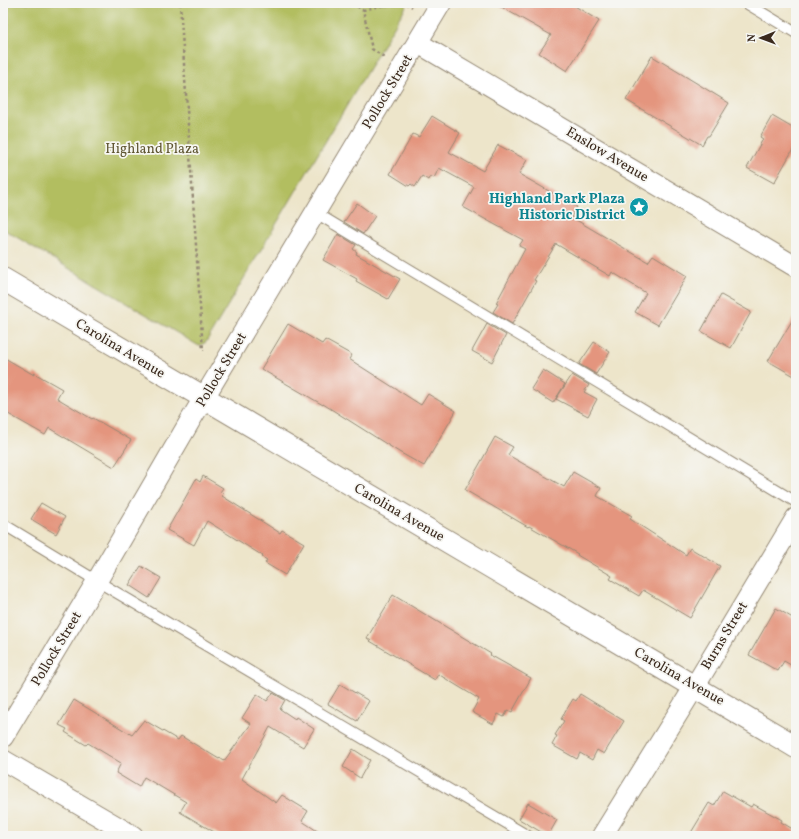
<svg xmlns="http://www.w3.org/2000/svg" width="799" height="839" font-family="Vollkorn,serif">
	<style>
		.green { fill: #b2be60; stroke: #76743f }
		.building { fill: #e4957e }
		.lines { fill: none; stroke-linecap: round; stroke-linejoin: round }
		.service-casing { stroke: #948874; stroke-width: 12 }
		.minor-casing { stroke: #948874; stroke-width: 22 }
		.tertiary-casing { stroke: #948874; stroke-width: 24 }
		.path { stroke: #948874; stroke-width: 2.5; stroke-dasharray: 3 3; stroke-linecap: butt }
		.service { stroke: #fff; stroke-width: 10 }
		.minor { stroke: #fff; stroke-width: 20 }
		.tertiary { stroke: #fff; stroke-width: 22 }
		.labels { text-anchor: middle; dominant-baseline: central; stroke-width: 3.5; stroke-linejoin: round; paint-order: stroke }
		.street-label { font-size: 14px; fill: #3b2a1e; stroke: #f6f6f2 }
		.park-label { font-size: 14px; fill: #5f5632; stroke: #f6f6f2 }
		.culture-label { font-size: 14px; font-weight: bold; fill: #0d838f; stroke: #f6f6f2; text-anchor: end }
	</style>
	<rect width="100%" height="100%" fill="#f6f6f2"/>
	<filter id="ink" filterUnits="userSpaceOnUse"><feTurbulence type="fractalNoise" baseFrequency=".025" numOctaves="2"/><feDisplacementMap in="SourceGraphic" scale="8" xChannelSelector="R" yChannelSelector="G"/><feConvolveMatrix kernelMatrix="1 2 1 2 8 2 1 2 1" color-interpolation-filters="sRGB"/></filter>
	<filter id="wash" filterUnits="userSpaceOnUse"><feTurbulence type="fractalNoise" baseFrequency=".012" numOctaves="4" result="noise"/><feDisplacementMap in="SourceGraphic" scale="16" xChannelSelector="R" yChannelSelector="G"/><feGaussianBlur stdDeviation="0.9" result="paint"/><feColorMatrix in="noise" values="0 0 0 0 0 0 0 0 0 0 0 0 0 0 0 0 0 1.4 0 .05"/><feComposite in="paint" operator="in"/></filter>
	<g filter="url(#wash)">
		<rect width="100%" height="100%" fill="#ede5ca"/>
		<!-- green -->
		<path class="green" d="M3 3H408L206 342 199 346 3 229Z"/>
		<g id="blocks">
			<!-- building -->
			<path class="building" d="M494 3H570L599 21 567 71 539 53 551 35Z
				M652 56 729 103 709 136H707L702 145 626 100Z
				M432 116 460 133 449 152 483 171 498 145 527 160 519 174 577 207 571 217 648 262 653 255 687 276 658 325 635 312 646 293 612 272 610 276 556 244 534 280 536 281 512 324 493 312 498 304 496 303 525 249 519 246 523 240 463 207 474 187 439 168 434 178 430 176 428 180 422 176 415 187 411 184 409 186 390 174 413 134 419 137Z
				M772 116 796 130V144L774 183 747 168 763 139 760 137Z
				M357 203 375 216 363 234 344 222Z
				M338 234 356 245 353 249 357 252 356 254 400 279 388 299 356 281 357 279 323 260Z
				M721 295 751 312 731 348 701 331Z
				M796 314V377L768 361Z
				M288 324 322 344 325 340 352 355 349 359 421 405 428 394 456 411 424 466 399 452 323 404V405L261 369Z
				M487 324 506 335 492 362 472 351Z
				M594 342 610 352 596 374 579 364Z
				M3 357 34 375V373L62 389 57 398 92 419 93 418 131 440 114 467 49 428 45 435 3 411Z
				M543 370 565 384 553 403 531 389Z
				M572 375 589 385 584 392 597 399 588 416 556 399Z
				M495 437 513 447 508 455 564 487 573 472 601 488 597 496 632 516 630 519 686 555 690 548 720 566 690 618 643 590 639 596 610 579 612 576 577 555 578 554 529 526 528 527 465 490Z
				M203 476 223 488 220 492 223 493 222 496 280 533 282 530 304 543 285 575 265 563 267 560 262 557 263 556 207 521 194 545 167 530 196 479 200 482Z
				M41 503 65 517 56 534 31 519Z
				M141 566 161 578 149 598 129 585Z
				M393 595 461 636 491 654 490 655 531 678 512 712 508 710 504 717 498 714 493 724 472 712 479 699 438 674 435 680 370 641H371L367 638Z
				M776 608 796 620V668L784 661 778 671 749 655Z
				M340 684 369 701 357 721 328 704Z
				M273 693 285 700 280 709 295 719 296 717 314 729 303 747 270 727 242 779 276 803 282 795 308 811 302 821 325 836H221L180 812 186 802 144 777 139 787 116 773 121 763 88 743 86 745 65 732 67 729 59 725 74 700 132 735 144 720 178 740 181 736 219 759 220 758 224 761 251 724 242 718 257 694 267 701Z
				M580 694 624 721 604 754 597 750 592 760 580 753 577 759 552 745 557 736 555 735 564 721 561 719 573 699 576 701Z
				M353 749 370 760 360 778 343 767Z
				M723 791 751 807 753 804 782 820 781 822 796 831V836H689L709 803 714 806Z
				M528 803 557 820 548 836 519 819Z"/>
		</g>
	</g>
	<g filter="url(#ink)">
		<use href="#blocks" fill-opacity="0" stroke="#948874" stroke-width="1"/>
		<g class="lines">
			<!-- service casing -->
			<g class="service-casing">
				<path id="service" d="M746 3 796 33
					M316 213 796 502
					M3 524 97 581 528 836"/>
			</g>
			<!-- minor casing -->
			<g class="minor-casing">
				<path id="minor" d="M418 43 796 267
					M3 737 97 581 190 421 441 3
					M3 760 133 836
					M602 836 695 686 796 518"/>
			</g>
			<!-- tertiary casing -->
			<g class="tertiary-casing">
				<path id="tertiary" d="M3 279C267 436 533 589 796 747"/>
			</g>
			<!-- path -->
			<path class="path" d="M180 3 203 351
				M352 3 363 10
				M406 3 412 7
				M384 57 372 49 363 10 393 3"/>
			<!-- service -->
			<use href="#service" class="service"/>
			<!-- minor -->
			<use href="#minor" class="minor"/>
			<!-- tertiary -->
			<use href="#tertiary" class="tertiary"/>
		</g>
	</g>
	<!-- icons -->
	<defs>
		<g id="sight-disc" transform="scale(1)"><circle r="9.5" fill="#0f9aa8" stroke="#f6f6f2"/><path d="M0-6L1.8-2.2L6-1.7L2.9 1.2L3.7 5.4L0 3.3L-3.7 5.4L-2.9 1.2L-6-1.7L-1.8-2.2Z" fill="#fff"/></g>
	</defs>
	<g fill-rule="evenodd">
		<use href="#sight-disc" x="639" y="207"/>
	</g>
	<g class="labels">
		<!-- street labels -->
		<g class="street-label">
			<text transform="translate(388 92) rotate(-59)">Pollock Street</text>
			<text transform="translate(607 155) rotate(31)">Enslow Avenue</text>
			<text transform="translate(120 349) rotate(31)">Carolina Avenue</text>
			<text transform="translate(222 370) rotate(-59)">Pollock Street</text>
			<text transform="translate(399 513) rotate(30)">Carolina Avenue</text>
			<text transform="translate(725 636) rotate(-59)">Burns Street</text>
			<text transform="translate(57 649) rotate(-59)">Pollock Street</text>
			<text transform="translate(679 677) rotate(30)">Carolina Avenue</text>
		</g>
		<!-- park labels -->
		<g class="park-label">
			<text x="152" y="149">Highland Plaza</text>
		</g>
		<!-- culture labels -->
		<g class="culture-label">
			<text x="625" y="199">Highland Park Plaza<tspan x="625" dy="16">Historic District</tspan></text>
		</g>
	</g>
	<!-- margin -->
	<rect width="799" height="839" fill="none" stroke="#f6f6f2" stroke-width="16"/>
	<!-- north arrow -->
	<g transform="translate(761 38) rotate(269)" stroke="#f6f6f2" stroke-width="3" paint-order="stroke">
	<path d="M0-3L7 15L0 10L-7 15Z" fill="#3b2a1e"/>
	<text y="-6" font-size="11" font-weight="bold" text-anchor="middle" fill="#3b2a1e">N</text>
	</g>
</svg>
